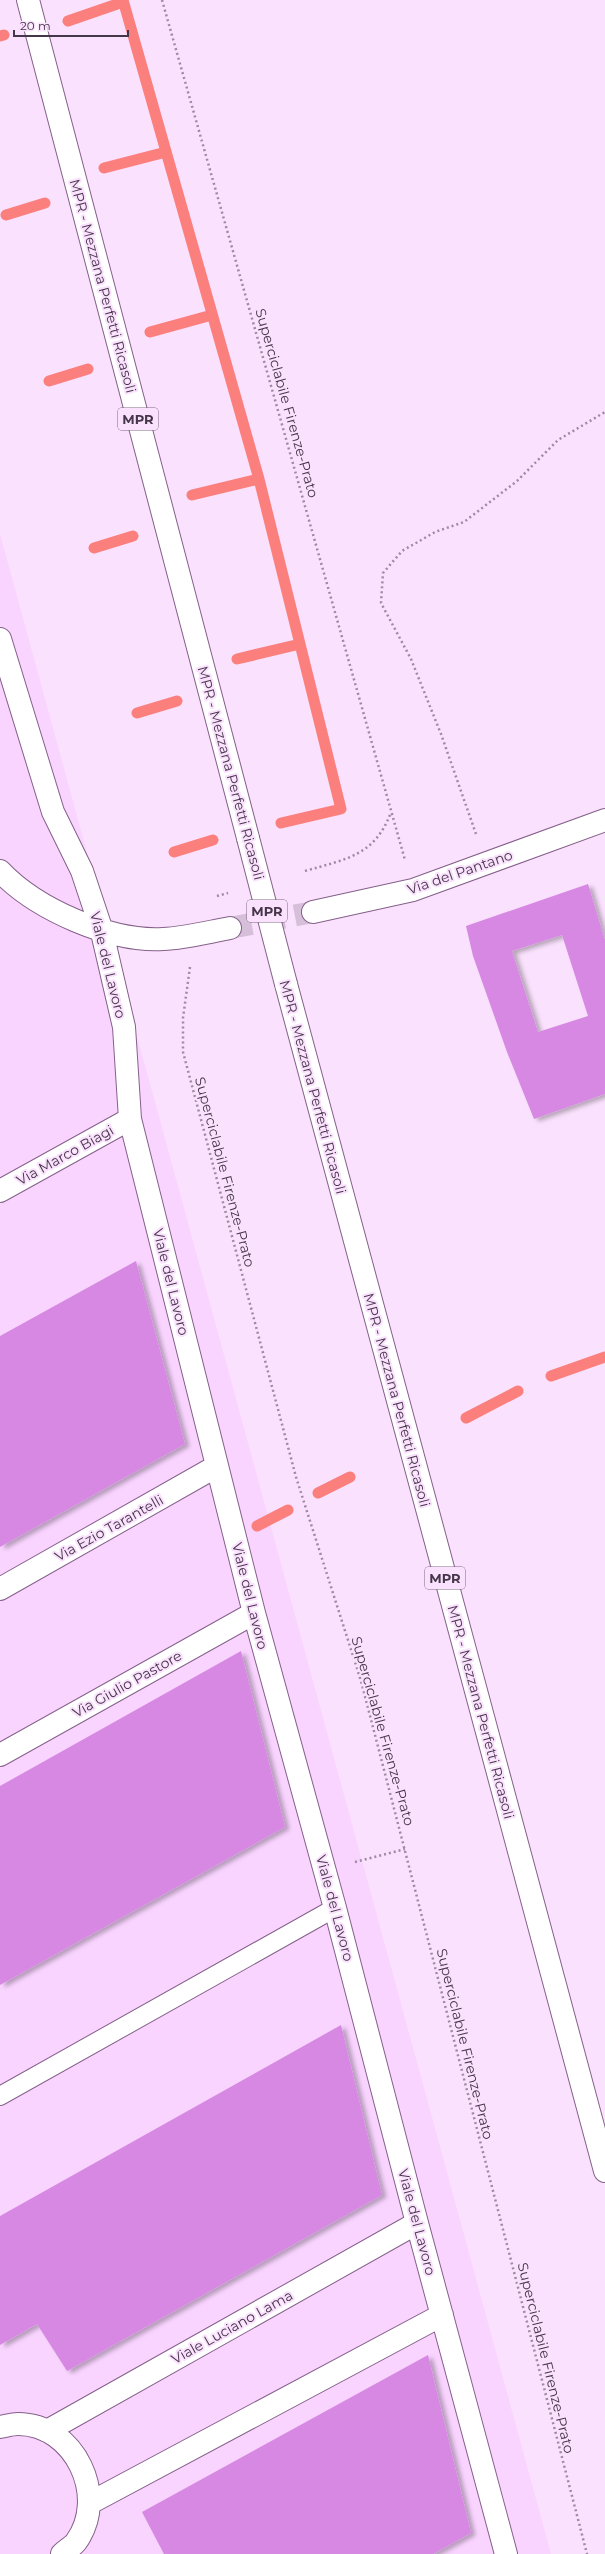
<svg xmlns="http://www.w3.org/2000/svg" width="605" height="2554" font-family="Montserrat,sans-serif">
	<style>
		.built { fill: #f9d4ff }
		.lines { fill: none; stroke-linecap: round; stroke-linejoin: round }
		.stream { stroke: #fb7f7d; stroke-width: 11 }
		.building { fill: #d788e3; fill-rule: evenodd; filter: url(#shadow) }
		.minor-tunnel { stroke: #d6bfd9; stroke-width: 22; stroke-dasharray: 22 11; stroke-linecap: butt }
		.service-casing { stroke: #85608a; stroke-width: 20 }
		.minor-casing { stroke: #85608a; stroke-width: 24 }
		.primary-casing { stroke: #85608a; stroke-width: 24 }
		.path { stroke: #9e8aa1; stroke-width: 2.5; stroke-dasharray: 2 3; stroke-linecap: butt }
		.service { stroke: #fff; stroke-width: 18 }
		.minor { stroke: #fff; stroke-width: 22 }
		.primary { stroke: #fff; stroke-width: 22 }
		.primary-bridge-casing { stroke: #85608a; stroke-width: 24; stroke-linecap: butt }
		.primary-bridge { stroke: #fff; stroke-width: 22 }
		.labels { text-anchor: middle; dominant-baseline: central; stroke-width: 4; stroke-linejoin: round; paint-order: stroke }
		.shield { fill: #fae1fd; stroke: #7c697f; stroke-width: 1 }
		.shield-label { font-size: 13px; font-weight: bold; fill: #463649 }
		.street-label { font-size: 14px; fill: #463649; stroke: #fae1fd }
	</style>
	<defs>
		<filter id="shadow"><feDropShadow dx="4.5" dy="2.5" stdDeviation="2" flood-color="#0004"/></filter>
	</defs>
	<rect width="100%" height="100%" fill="#fae1fd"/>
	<!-- built -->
	<path class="built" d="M0 534 427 2099 551 2554H0Z"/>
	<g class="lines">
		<!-- stream -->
		<path class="stream" d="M123 0 259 479 341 809 281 823
			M68 21 123 2
			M0 36 4 35
			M104 168 166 152
			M6 215 45 203
			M150 332 212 315
			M49 381 88 369
			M192 495 259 479
			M94 548 133 536
			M237 659 300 644
			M137 713 177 701
			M174 852 213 840
			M551 1376 605 1357
			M466 1418 518 1391
			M318 1493 350 1477
			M257 1526 288 1510"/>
	</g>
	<!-- building -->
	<path class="building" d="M588 884 605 940V1094L534 1119 507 1052 473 956 466 926ZM562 935 588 1016 538 1032 512 951Z
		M136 1261 185 1444 0 1547V1336Z
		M241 1651 285 1827 0 1985V1786Z
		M341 2025 382 2195 67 2371 37 2324 0 2345V2216Z
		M428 2355 471 2533 433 2554H164L142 2512Z"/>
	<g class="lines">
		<!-- minor-tunnel -->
		<path class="minor-tunnel" d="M230 928 313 912"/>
		<!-- service casing -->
		<g class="service-casing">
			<path id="service" d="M0 2096 335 1908"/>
		</g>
		<!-- minor casing -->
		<g class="minor-casing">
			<path id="minor" d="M0 639 53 812 82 871 101 928 124 1027 130 1119 254 1613 335 1908 417 2223 506 2554
				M0 871C36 909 110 942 163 939 186 938 208 932 230 928
				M313 912 413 890 605 820
				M0 1191 130 1119
				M0 1589 217 1466
				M0 1755 254 1613
				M0 2427C6 2426 12 2424 18 2424 75 2424 109 2497 76 2542 73 2546 66 2550 62 2554
				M47 2431 417 2223
				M90 2503 442 2315"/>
		</g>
		<!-- primary casing -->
		<g class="primary-casing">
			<path id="primary" d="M28 0 248 838
				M286 984 605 2171"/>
		</g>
		<!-- path -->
		<path class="path" d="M162 0 405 860
			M476 834 441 734 411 659 381 603 383 573 402 551 435 532 464 522 517 481 558 440 605 412
			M305 871C346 859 375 856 391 812
			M217 896 228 893
			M190 967 183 1018V1052L296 1477 361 1681 587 2554
			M355 1862 405 1849"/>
		<!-- service -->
		<use href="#service" class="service"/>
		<!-- minor -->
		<use href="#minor" class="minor"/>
		<!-- primary -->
		<use href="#primary" class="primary"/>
		<!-- primary-bridge casing -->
		<g class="primary-bridge-casing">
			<path id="primary-bridge" d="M248 838 286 984"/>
		</g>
		<!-- primary-bridge -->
		<use href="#primary-bridge" class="primary-bridge"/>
	</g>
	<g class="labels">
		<!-- shield labels -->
		<g class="shield">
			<rect x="118" y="408" width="40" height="22" rx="3"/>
			<rect x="247" y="900" width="40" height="22" rx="3"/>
			<rect x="425" y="1567" width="40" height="22" rx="3"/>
		</g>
		<g class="shield-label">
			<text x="138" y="419">MPR</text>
			<text x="267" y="911">MPR</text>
			<text x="445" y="1578">MPR</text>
		</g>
		<!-- street labels -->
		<g class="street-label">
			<text transform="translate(103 286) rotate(75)">MPR - Mezzana Perfetti Ricasoli</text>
			<text transform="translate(287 403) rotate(74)">Superciclabile Firenze-Prato</text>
			<text transform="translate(231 773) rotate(75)">MPR - Mezzana Perfetti Ricasoli</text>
			<text transform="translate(460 872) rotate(-19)">Via del Pantano</text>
			<text transform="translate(108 965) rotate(76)">Viale del Lavoro</text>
			<text transform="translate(313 1087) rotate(75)">MPR - Mezzana Perfetti Ricasoli</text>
			<text transform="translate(65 1155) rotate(-29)">Via Marco Biagi</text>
			<text transform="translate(225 1172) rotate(75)">Superciclabile Firenze-Prato</text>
			<text transform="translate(171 1282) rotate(76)">Viale del Lavoro</text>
			<text transform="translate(397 1400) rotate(75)">MPR - Mezzana Perfetti Ricasoli</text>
			<text transform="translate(109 1528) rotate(-29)">Via Ezio Tarantelli</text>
			<text transform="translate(250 1596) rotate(76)">Viale del Lavoro</text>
			<text transform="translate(127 1684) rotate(-29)">Via Giulio Pastore</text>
			<text transform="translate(481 1712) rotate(75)">MPR - Mezzana Perfetti Ricasoli</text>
			<text transform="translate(383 1731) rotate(74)">Superciclabile Firenze-Prato</text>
			<text transform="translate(335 1908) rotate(75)">Viale del Lavoro</text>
			<text transform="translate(465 2044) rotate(76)">Superciclabile Firenze-Prato</text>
			<text transform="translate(417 2222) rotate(75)">Viale del Lavoro</text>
			<text transform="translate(232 2327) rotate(-29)">Viale Luciano Lama</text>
			<text transform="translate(546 2358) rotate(76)">Superciclabile Firenze-Prato</text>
		</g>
	</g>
	<!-- scale -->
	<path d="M14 30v6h114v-6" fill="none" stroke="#463649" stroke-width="2"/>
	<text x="20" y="30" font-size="12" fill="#463649" stroke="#fae1fd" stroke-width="3" paint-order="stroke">20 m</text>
</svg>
